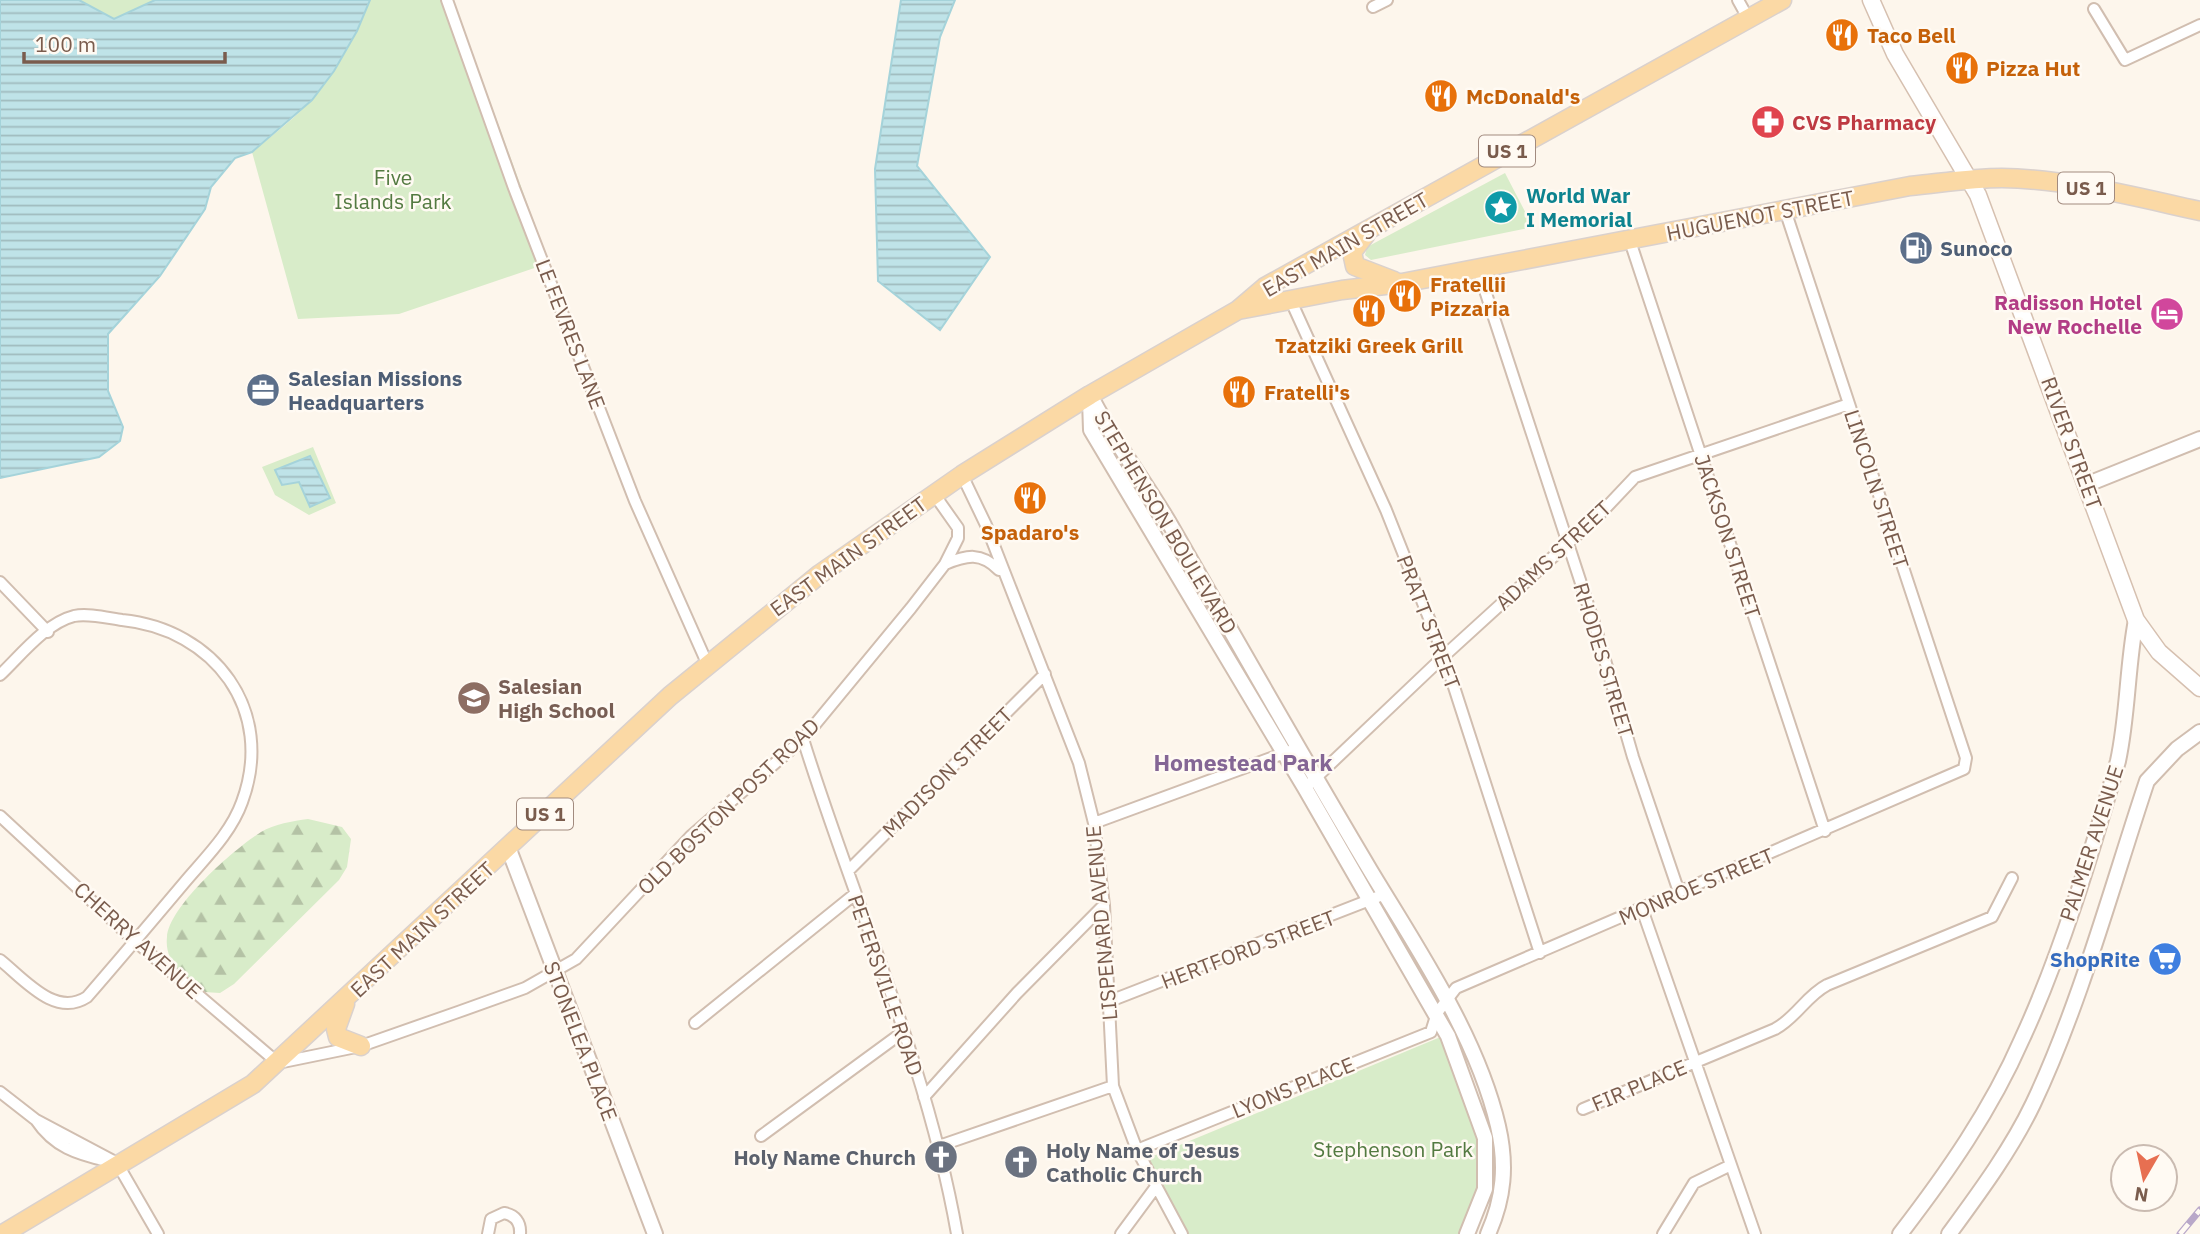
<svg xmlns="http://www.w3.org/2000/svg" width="2200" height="1234" font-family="'IBM Plex Sans',sans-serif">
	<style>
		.forest { fill: url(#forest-firs) }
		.park { fill: #d8ecc9 }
		.water { fill: url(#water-rules); stroke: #a5d3da; stroke-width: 2 }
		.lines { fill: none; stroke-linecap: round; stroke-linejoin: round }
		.minor-casing { stroke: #d1beb0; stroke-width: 14 }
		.tertiary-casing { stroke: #d1beb0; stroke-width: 18 }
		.secondary-casing { stroke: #d6c0b0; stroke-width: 19 }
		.primary-casing { stroke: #dad1cd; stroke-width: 21 }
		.minor { stroke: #fff; stroke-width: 10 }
		.tertiary { stroke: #fff; stroke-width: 14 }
		.secondary { stroke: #fff; stroke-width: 16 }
		.primary { stroke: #fbd9a5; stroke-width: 18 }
		.rail-casing { stroke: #b9a8c9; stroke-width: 7 }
		.rail { stroke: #fffaf3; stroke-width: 4.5; stroke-dasharray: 13; stroke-linecap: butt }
		.labels { text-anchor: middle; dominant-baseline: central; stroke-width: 5; stroke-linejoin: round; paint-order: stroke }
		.shield { fill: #fffaf3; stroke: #a28b7f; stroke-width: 2 }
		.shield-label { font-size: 19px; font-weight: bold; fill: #7a5c4d }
		.food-label { font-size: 21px; font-weight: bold; fill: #c56008; stroke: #fffaf3; text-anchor: start }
		.health-label { font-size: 21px; font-weight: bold; fill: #be3a42; stroke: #fffaf3; text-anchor: start }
		.park-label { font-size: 21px; fill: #537a41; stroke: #fffaf3 }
		.culture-label { font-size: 21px; font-weight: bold; fill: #0d838f; stroke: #fffaf3; text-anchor: start }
		.street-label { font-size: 21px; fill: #7a5c4d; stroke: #fffaf3 }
		.service-label { font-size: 21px; font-weight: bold; fill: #4e5e75; stroke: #fffaf3; text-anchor: start }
		.hotel-label { font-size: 21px; font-weight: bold; fill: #b23c85; stroke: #fffaf3; text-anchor: end }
		.education-label { font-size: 21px; font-weight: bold; fill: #785e54; stroke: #fffaf3; text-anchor: start }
		.shop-label { font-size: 21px; font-weight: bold; fill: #366cbe; stroke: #fffaf3; text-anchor: end }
		.worship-label { font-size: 21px; font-weight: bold; fill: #5b616d; stroke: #fffaf3; text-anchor: start }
		.neighbourhood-label { font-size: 23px; font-weight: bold; fill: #846695; stroke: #fffaf3 }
	</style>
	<defs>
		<pattern id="forest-firs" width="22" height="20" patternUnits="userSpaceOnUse" patternTransform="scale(1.75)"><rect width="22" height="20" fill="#d8ecc9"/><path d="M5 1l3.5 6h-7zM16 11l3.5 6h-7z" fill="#b4c2a5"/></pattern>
		<pattern id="water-rules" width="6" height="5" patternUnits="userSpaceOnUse" patternTransform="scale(1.75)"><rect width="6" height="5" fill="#bfe3e8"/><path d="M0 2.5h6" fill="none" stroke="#a0bbbe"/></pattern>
	</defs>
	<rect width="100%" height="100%" fill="#fdf6ec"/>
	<!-- forest -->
	<path class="forest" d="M308 819 342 827 351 839 347 867 339 880 234 984 220 993 204 992C185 980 164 962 167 937 169 906 235 848 261 832 274 824 293 821 308 819Z"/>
	<!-- park -->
	<path class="park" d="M79 0H155L114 19Z
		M370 0H453L549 263 399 314 298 319 252 152C272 135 296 118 313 98 338 69 356 35 370 0Z
		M1505 173 1533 227 1371 260 1365 255 1367 247Z
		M313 447 336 503 309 515 275 495 262 467Z
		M1443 1036C1469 1107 1499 1161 1460 1234H1188L1146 1159Z"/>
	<!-- water -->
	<path class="water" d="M0 0H79L114 19 155 0H370L357 31 334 71 312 100 252 152 235 158 211 187 205 209 160 276 108 334V391L123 427 120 441 99 457 0 478Z
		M901 0H955L940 37 917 166 990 257 940 330 878 281 875 169Z
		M310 456 330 498 310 507 299 482 282 485 275 470Z"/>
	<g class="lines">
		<!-- minor casing -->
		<g class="minor-casing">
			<path id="minor" d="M447 0 514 188 635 501 707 663
				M1738 0 1748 18
				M1373 7 1387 0
				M2094 9 2125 60 2200 25
				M1630 241 1825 831
				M1478 269 1596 629 1633 757 1679 892
				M1291 301 1386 510 1444 656 1540 953
				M962 475 986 525 1079 763 1094 823 1104 905 1113 1086 1137 1150 1182 1234
				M945 564C967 555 981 552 999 570
				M0 582 48 632
				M0 675C21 655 46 623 74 616 88 613 108 618 122 620 214 629 276 710 242 802 231 833 205 858 184 883 152 921 120 959 87 997 55 1018 24 979 0 960
				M803 739C854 903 927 1063 957 1234
				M1305 788 1444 656 1600 514 1635 477 1849 404
				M0 816 135 941 278 1063 361 1046 458 1012 525 988 576 959 691 836 803 739 911 608 945 564 958 538V528L934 494
				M1094 823 1290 751
				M849 870 1045 674
				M1642 909 1755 1234
				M1110 1001 1385 894
				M695 1023 855 894
				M0 1092 36 1120 117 1163 158 1234
				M924 1097 1017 993 1104 905
				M1583 1109 1775 1029C1796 1018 1806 996 1827 985L1992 917 2012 878
				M36 1120C54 1147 77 1154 107 1161
				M761 1136 903 1032
				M939 1146 1113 1086
				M1137 1150 1431 1032 1437 1013 1456 988 1964 769 1966 758 1785 210
				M488 1234 491 1219 504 1213C515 1215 521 1222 520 1234
				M1121 1234 1155 1188
				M1663 1234 1694 1183 1731 1165"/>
		</g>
		<!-- tertiary casing -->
		<g class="tertiary-casing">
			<path id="tertiary" d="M1090 395C1113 441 1145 481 1171 526 1237 641 1302 756 1370 870 1417 948 1477 1036 1498 1126 1507 1165 1504 1198 1488 1234
				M1090 400 1091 430 1305 788 1448 1036 1485 1138V1189L1467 1234
				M2088 484 2200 439
				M508 847 655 1234
				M1900 1234C1947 1173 1991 1110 2022 1039 2061 955 2092 851 2118 761 2128 715 2127 667 2136 620
				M1949 1234C1979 1193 2011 1150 2033 1104 2080 1005 2112 886 2147 781L2177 749 2200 732"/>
		</g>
		<!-- secondary casing -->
		<g class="secondary-casing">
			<path id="secondary" d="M1871 0 1895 54 1978 195 2136 620 2159 652 2200 688"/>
		</g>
		<!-- primary casing -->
		<g class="primary-casing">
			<path id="primary" d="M1366 234 1352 252 1355 266 1394 281
				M1238 310 1342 290 1402 283 1910 186C1941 183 1971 178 2002 178 2068 179 2136 197 2200 211
				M345 1004 336 1029 338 1037 361 1046
				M3 1234 253 1084 670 696 820 574 962 475 1090 395 1238 310 1265 287 1782 0"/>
		</g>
		<!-- minor -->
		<use href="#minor" class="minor"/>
		<!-- tertiary -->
		<use href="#tertiary" class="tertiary"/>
		<!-- secondary -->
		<use href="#secondary" class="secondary"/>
		<!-- primary -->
		<use href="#primary" class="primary"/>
		<!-- rail casing -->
		<g class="rail-casing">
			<path id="rail" d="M2180 1234 2200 1210"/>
		</g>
		<!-- rail -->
		<use href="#rail" class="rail"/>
	</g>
	<!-- icons -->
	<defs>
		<g id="restaurant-disc" transform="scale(1.75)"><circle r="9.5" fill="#e8710a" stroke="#fffaf3"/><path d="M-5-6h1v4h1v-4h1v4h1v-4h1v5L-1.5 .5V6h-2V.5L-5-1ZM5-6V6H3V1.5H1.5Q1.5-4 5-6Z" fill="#fff"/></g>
		<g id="pharmacy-disc" transform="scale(1.75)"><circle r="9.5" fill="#e0444e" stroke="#fffaf3"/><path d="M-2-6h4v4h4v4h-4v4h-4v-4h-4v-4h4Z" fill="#fff"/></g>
		<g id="sight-disc" transform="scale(1.75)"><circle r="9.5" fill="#0f9aa8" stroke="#fffaf3"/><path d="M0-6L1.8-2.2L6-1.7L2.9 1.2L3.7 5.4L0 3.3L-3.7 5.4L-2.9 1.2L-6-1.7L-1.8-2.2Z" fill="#fff"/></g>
		<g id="fuel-disc" transform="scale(1.75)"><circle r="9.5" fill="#5c6f8a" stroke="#fffaf3"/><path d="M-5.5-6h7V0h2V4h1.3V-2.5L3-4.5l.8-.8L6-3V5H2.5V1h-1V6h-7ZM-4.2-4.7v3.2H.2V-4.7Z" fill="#fff"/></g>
		<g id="hotel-disc" transform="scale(1.75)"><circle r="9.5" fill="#d1479c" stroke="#fffaf3"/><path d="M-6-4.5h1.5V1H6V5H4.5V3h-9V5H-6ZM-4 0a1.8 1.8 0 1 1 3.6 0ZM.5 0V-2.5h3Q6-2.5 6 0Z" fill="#fff"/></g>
		<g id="office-disc" transform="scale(1.75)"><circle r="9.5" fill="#5c6f8a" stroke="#fffaf3"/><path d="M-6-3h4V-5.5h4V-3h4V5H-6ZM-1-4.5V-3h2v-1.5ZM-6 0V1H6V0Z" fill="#fff"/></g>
		<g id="school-disc" transform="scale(1.75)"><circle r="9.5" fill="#8d6e63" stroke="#fffaf3"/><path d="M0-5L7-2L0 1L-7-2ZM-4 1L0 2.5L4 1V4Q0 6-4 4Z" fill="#fff"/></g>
		<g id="supermarket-disc" transform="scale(1.75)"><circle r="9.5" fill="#3f7fe0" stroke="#fffaf3"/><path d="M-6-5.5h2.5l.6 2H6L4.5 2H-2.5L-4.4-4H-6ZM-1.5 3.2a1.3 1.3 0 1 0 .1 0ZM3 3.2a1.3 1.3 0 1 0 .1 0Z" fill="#fff"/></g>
		<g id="church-disc" transform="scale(1.75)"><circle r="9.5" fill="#6b7280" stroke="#fffaf3"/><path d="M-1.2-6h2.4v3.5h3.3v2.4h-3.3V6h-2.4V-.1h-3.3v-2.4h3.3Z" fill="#fff"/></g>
	</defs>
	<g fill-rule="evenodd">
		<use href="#restaurant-disc" x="1842" y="35"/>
		<use href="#restaurant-disc" x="1962" y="68"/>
		<use href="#restaurant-disc" x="1441" y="96"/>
		<use href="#pharmacy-disc" x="1768" y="122"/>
		<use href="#sight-disc" x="1501" y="207"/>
		<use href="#fuel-disc" x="1916" y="248"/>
		<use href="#restaurant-disc" x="1405" y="296"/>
		<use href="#restaurant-disc" x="1369" y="311"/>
		<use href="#hotel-disc" x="2167" y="314"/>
		<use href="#office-disc" x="263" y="390"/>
		<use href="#restaurant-disc" x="1239" y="392"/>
		<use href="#restaurant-disc" x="1030" y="498"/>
		<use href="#school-disc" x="474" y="698"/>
		<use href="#supermarket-disc" x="2165" y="959"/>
		<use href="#church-disc" x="941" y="1157"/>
		<use href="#church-disc" x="1021" y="1162"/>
	</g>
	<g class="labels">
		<!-- shield labels -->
		<g class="shield">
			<rect x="1479" y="135.5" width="56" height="31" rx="5"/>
			<rect x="2058" y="172.5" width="56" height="31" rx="5"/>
			<rect x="517" y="798.5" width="56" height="31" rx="5"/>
		</g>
		<g class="shield-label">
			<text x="1507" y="151">US 1</text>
			<text x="2086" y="188">US 1</text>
			<text x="545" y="814">US 1</text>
		</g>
		<!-- food labels -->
		<g class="food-label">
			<text x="1867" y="35">Taco Bell</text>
			<text x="1986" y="68">Pizza Hut</text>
			<text x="1466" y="96">McDonald's</text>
			<text x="1430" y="284">Fratellii<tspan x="1430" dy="24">Pizzaria</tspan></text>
			<text x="1369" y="345" text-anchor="middle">Tzatziki Greek Grill</text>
			<text x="1264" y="392">Fratelli's</text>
			<text x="1030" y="532" text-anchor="middle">Spadaro's</text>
		</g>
		<!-- health labels -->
		<g class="health-label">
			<text x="1792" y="122">CVS Pharmacy</text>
		</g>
		<!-- park labels -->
		<g class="park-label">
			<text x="393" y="177">Five<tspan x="393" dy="24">Islands Park</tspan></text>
			<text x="1393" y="1149">Stephenson Park</text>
		</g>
		<!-- culture labels -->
		<g class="culture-label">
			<text x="1526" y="195">World War<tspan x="1526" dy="24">I Memorial</tspan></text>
		</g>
		<!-- street labels -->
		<g class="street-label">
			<text transform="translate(1760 215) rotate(-11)">HUGUENOT STREET</text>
			<text transform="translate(1345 244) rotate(-30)">EAST MAIN STREET</text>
			<text transform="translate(571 334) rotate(69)">LE FEVRES LANE</text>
			<text transform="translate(2072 443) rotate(70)">RIVER STREET</text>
			<text transform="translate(1877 489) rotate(72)">LINCOLN STREET</text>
			<text transform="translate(1166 522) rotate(59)">STEPHENSON BOULEVARD</text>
			<text transform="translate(1728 536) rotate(72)">JACKSON STREET</text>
			<text transform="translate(1553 555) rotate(-43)">ADAMS STREET</text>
			<text transform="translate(848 556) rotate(-36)">EAST MAIN STREET</text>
			<text transform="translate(1429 622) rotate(69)">PRATT STREET</text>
			<text transform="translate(1604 660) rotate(73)">RHODES STREET</text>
			<text transform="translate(947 772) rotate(-45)">MADISON STREET</text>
			<text transform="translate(728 806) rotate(-44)">OLD BOSTON POST ROAD</text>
			<text transform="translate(2091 843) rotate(-72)">PALMER AVENUE</text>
			<text transform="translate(1696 886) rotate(-23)">MONROE STREET</text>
			<text transform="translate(1101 923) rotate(-95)">LISPENARD AVENUE</text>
			<text transform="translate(422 929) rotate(-43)">EAST MAIN STREET</text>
			<text transform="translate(138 940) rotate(42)">CHERRY AVENUE</text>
			<text transform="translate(1248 949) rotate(-21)">HERTFORD STREET</text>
			<text transform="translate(886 985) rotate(71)">PETERSVILLE ROAD</text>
			<text transform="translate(581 1041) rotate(69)">STONELEA PLACE</text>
			<text transform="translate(1639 1085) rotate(-23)">FIR PLACE</text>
			<text transform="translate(1293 1087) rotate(-22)">LYONS PLACE</text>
		</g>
		<!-- service labels -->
		<g class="service-label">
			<text x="1940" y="248">Sunoco</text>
			<text x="288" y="378">Salesian Missions<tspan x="288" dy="24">Headquarters</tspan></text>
		</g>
		<!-- hotel labels -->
		<g class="hotel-label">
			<text x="2142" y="302">Radisson Hotel<tspan x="2142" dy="24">New Rochelle</tspan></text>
		</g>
		<!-- education labels -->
		<g class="education-label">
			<text x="498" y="686">Salesian<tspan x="498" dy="24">High School</tspan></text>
		</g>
		<!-- shop labels -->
		<g class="shop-label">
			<text x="2140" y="959">ShopRite</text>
		</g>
		<!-- worship labels -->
		<g class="worship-label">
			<text x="1046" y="1150">Holy Name of Jesus<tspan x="1046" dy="24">Catholic Church</tspan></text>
			<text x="916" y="1157" text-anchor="end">Holy Name Church</text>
		</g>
		<!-- neighbourhood labels -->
		<g class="neighbourhood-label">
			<text x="1243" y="762">Homestead Park</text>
		</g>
	</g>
	<!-- north arrow -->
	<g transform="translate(2144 1178) rotate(189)"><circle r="33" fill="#fffaf3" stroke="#cabbb1" stroke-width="2"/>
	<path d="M0-5L12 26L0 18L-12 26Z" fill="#e76f51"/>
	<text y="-10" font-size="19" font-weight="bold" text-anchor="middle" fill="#7a5c4d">N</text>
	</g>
	<!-- scale -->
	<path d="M24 52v10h201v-10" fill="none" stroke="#7a5c4d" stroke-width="3.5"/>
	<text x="35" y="52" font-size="21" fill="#7a5c4d" stroke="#fffaf3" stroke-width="5" paint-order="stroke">100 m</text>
</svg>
